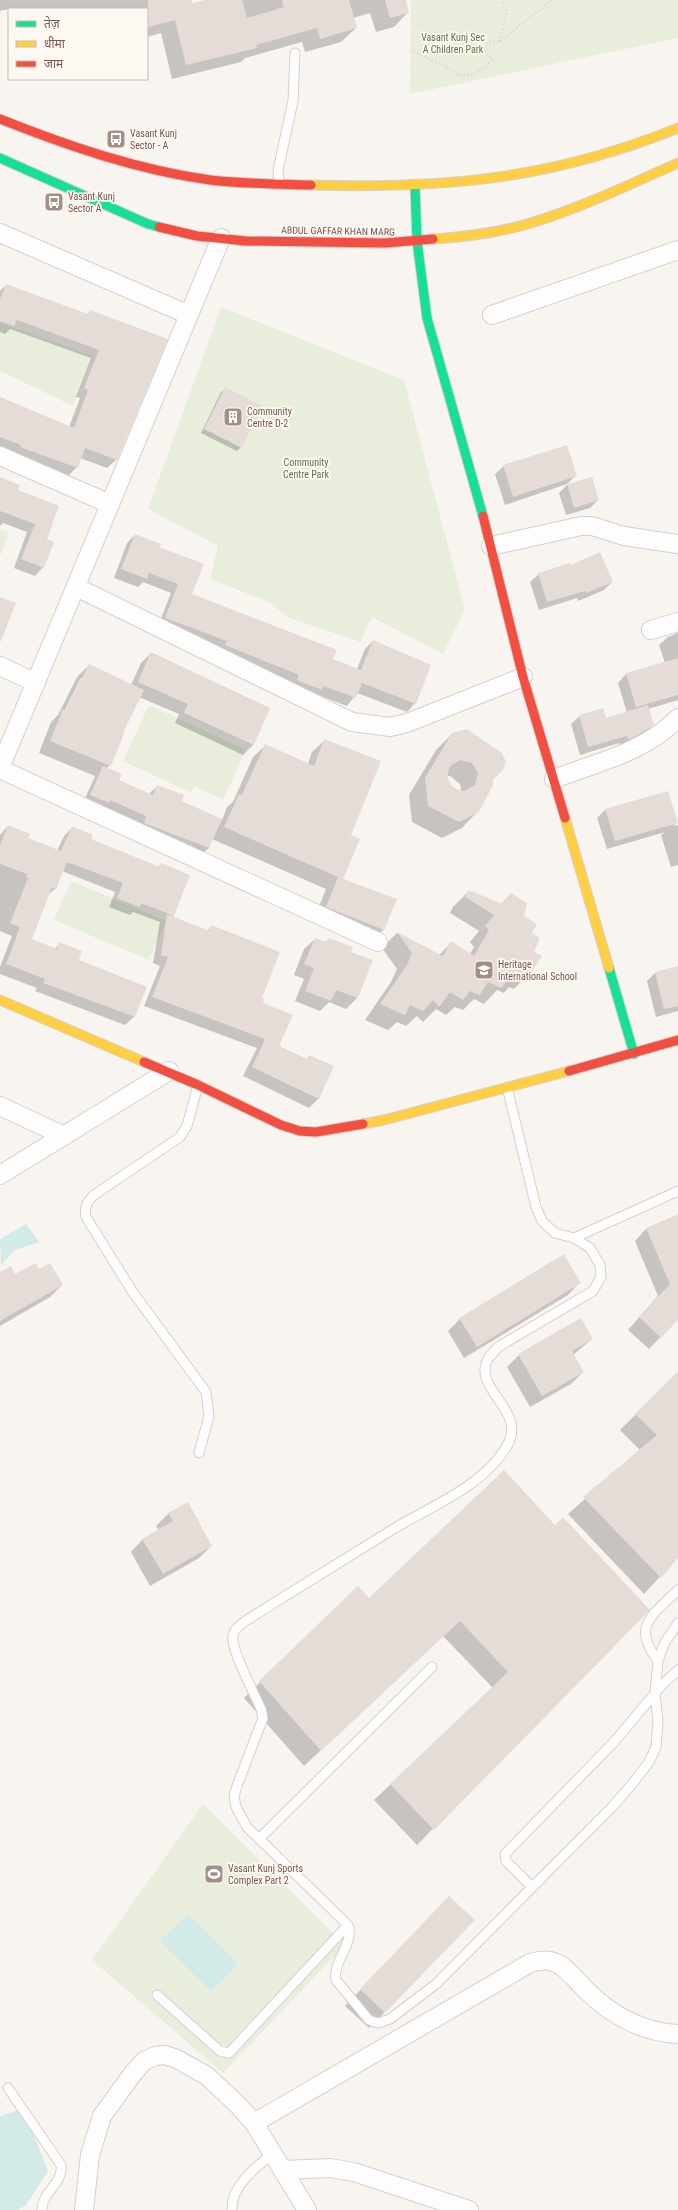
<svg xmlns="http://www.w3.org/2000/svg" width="678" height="2210" font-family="'Roboto Condensed','Noto Sans Devanagari',sans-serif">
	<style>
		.green { fill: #e9eedc }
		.water { fill: #d2eae8 }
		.shadow { fill: #0003; fill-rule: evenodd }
		.building { fill: #e5dcd8; fill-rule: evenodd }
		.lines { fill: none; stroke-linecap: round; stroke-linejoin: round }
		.lane-casing { stroke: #d8cfcc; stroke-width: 11 }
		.street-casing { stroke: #d8cfcc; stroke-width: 20 }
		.fast-casing { stroke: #d8cfcc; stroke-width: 11 }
		.slow-casing { stroke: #d8cfcc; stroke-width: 11 }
		.jam-casing { stroke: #d8cfcc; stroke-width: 11 }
		.path { stroke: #dbd2d0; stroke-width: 2.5; stroke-dasharray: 1 3; stroke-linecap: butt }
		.lane { stroke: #fefdfd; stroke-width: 9 }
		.street { stroke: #fefdfd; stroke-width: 18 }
		.fast { stroke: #16e098; stroke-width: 9 }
		.slow { stroke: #ffcf43; stroke-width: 9 }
		.jam { stroke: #f24e42; stroke-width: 9 }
		.labels { text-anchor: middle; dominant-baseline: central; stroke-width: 3.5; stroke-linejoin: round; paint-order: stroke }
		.park-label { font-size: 10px; fill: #5c7645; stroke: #fef8f3 }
		.poi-label { font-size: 10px; fill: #775750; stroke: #fef8f3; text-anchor: start }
		.street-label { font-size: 10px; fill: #775750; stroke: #fef8f3 }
	</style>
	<rect width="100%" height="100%" fill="#f8f4f0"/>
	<!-- green -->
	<path class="green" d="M411 0H678V38L410 94Z
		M221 307 404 380 465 610 443 654 372 617 360 642 287 617 269 602 210 579 218 546 148 509Z
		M0 323 93 356 73 406 0 371Z
		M0 529 9 532 0 556Z
		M149 705 246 750 223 800 194 786 191 793 123 761Z
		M71 881 166 921 149 960 54 920Z
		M203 1804 345 1945 223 2073 92 1960Z"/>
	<!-- water -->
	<path class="water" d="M26 1224 39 1242 15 1250 1 1265 0 1239Z
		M188 1914 238 1963 211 1991 160 1941Z
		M23 2109 48 2171 26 2205 18 2210H0V2116Z"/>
	<!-- shadow -->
	<path class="shadow" d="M0 0H190L192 4 209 0H405L408 12 394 27 376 32 370 13 353 18 356 28 341 42 305 52 302 42 245 58 241 62 172 79 161 33 147 37V9H9L0 11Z
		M6 285 87 315 90 311 166 339 116 460 107 468 80 458 77 467 68 476 12 455 0 448V397L28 409 27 411 69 427 80 398 76 397 91 358 10 329 5 334 0 332V291Z
		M225 389 241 447 237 451 201 433 221 392Z
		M504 466 576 475 567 484 505 505 495 474Z
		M0 478 16 490 45 540 43 567 35 576 14 568 27 532 3 523 0 526Z
		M592 478 598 500 590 508 566 515 559 493 567 485Z
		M135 535 158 547 191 594 332 660 357 669 365 649 373 641 415 703 407 712 357 693 347 706 316 694 313 698 158 626 171 593 143 582 138 587 114 578 127 543Z
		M539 574 612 582 604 590 578 601 577 598 539 610 530 582Z
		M678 633V700L648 709 653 724 645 733 623 746 620 747 619 743 580 755 571 724 580 716 606 719 627 713 618 683 626 674 665 663 659 645 668 637Z
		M151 653 269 708 253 745 243 755 175 723 179 714 139 697 121 734 110 765 107 768 118 780 149 794 157 786 181 802 222 820 227 807 233 802 253 757 266 745 308 764 312 752 325 740 350 835 342 879 384 929 371 942 314 919 326 889 212 839 209 848 200 856 83 803 95 776 39 753 51 722 58 715 77 677 89 665 131 685 141 663ZM81 678H83L65 715 63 714Z
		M453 733 502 770 492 780 478 811 462 828 442 838 412 822 409 795 436 750ZM447 776H450L460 784 461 791H458L448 784Z
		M633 801 676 823 673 826 678 825V865L671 867 661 835 665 832 607 849 597 818 605 810Z
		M8 826 27 839 57 851 64 836 73 827 90 840 158 867 161 865 173 915 172 917 207 931 212 926 260 999 278 1046 306 1060 309 1056 332 1066 318 1099 309 1108 243 1076 257 1048 144 1006 160 966 153 963 160 922 133 912 130 915 109 907 115 892 62 871 56 888 47 896 30 940 54 949 60 944 78 960 146 987 134 1017 125 1025 35 991 37 988 0 974V967L12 936 0 931V835Z
		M469 891 501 904 511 894 530 933 533 952 530 972 514 989 509 987 504 993 497 990 484 1004 474 999 463 1010 455 1007 446 1015 436 1009 423 1022 417 1016 406 1026 397 1022 388 1030 365 1020 391 982 397 969 382 948 397 933 439 955 451 943 470 954 474 947 470 942 479 931 450 913 453 907Z
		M315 939 325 943 329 939 350 952 371 961 357 998 346 1009 329 1002 320 1011 295 1001 304 979 294 975 304 949Z
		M678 967V1011L656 1017 647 981 655 973Z
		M678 1215V1319L649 1349 628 1330 658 1296 635 1241 646 1229Z
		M39 1270 62 1285 50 1297 0 1326V1273L15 1276Z
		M580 1282 568 1295 464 1358 448 1331 460 1319Z
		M592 1339 573 1355 583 1372 571 1384 530 1407 507 1367 519 1355Z
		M678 1373V1557L644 1594 568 1514 640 1450 620 1430Z
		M187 1503 211 1546 199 1558 150 1586 131 1552 143 1539 159 1530 156 1526 168 1514Z
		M555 1526 648 1610 417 1845 374 1800 493 1688 443 1636 304 1766 244 1698 357 1587 369 1599Z
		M434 1913 385 2012 369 2028 345 2006Z"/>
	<!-- building -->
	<path class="building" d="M148 0H192V3L205 0H242L247 18 284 7 282 0H349L357 28 320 39 317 28 256 45 257 48 186 65 175 20 148 27Z
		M385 0H406L409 13 390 18Z
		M6 284 88 314 90 310 168 339 117 460 85 448 78 468 20 447 21 445 0 437V397L74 428 88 390 84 388 99 350 17 320 14 326 0 321V299Z
		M225 387 262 406 242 448 204 429Z
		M567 445 577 476 513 497 503 465Z
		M0 477 20 485 18 490 59 506 47 539 54 542 44 568 21 559 35 524 0 511Z
		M592 477 599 500 574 508 567 484Z
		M135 534 161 544 159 547 204 564 192 594 337 650 333 659 361 670 373 640 431 665 416 704 362 683 356 698 323 686 322 690 297 680 299 675 225 645 227 641 165 618 178 584 149 573 147 579 121 569Z
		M600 552 613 582 586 593 585 591 547 602 538 573 570 563 571 565Z
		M0 597 16 603 1 641H0Z
		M151 652 270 708 254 745 184 713 188 704 138 682Z
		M678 658V695L636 707 626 673Z
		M89 664 144 690 123 733 124 734 111 766 50 741 63 709 66 710Z
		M648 705 654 725 632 738 628 739 627 736 588 747 579 715 603 708 606 718Z
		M467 729 502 753 506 762 503 770 493 779V785L479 812 459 822 428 806 425 778 452 733ZM460 760 472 763 478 773 475 785 464 791 453 788 447 777 450 766Z
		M324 739 381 761 351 835 360 839 343 879 397 899 384 930 326 907 338 877 224 827 239 794 242 795 265 744 314 766Z
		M103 766 122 774 119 780 153 795 157 785 184 795 182 801 222 819 209 848 144 823 146 816 110 800 109 803 90 795Z
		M668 791 678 823 615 841 605 809Z
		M8 825 30 834 28 838 61 851 72 826 93 835 91 839 160 867 161 863 190 875 174 916 141 903 140 907 117 898 123 883 67 862 56 889 52 887 32 939 57 949 59 942 82 951 79 960 147 987 135 1017 43 983 45 979 6 964 20 927 10 923 28 878 26 877 27 874 0 864V845Z
		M469 890 502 904 511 893 527 903 524 916 537 924 532 933 540 938 534 952 542 956 531 973 523 971 521 977 512 974 501 988 488 982 480 995 470 991 463 1000 450 992 439 1007 433 1000 423 1011 410 1005 405 1015 380 1004 407 965 412 953 397 932 443 956 451 941 474 956 489 930 485 926 494 915 465 897Z
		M167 914 209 931 211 925 280 952 262 998 264 999 263 1003 293 1015 279 1046 307 1059 309 1055 334 1066 319 1099 252 1067 265 1039 152 997 168 957 161 955Z
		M315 938 327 942 329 938 353 947 351 952 373 960 358 998 336 990 331 1001 305 991 314 968 304 964Z
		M678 966V1006L664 1009 655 972Z
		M678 1214V1320L661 1338 639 1317 670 1284 646 1228Z
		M564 1254 581 1283 477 1347 459 1318Z
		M36 1263 39 1269 50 1263 63 1285 0 1321V1272L11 1266 15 1274Z
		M581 1318 593 1339 572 1351 584 1372 542 1396 518 1354Z
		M678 1371V1558L661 1578 583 1497 657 1435 635 1414Z
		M504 1470 555 1525 563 1517 650 1610 434 1830 390 1784 508 1672 460 1621 321 1751 259 1681 358 1586 369 1598Z
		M188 1502 212 1546 163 1574 142 1539 173 1521 168 1513Z
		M449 1896 475 1920 385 2013 360 1989Z"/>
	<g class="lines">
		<!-- lane casing -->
		<g class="lane-casing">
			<path id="lane" d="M279 184 278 170 293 101 295 53
				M198 1085 187 1126 180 1137 94 1195C87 1202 84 1207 86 1217L132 1291 206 1392 209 1416 199 1453
				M507 1087 536 1207 542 1221 555 1233 574 1238 590 1248 600 1265 601 1277 593 1291 498 1347C495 1351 489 1356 487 1361 474 1389 526 1411 508 1444 487 1484 432 1506 395 1528 345 1559 296 1589 247 1620 242 1624 234 1628 233 1636 230 1648 255 1695 261 1709L263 1718 237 1786 234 1796 236 1807 247 1827 348 1925C355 1943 332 1962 336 1980L369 2020 378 2023 390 2019 436 1984 613 1806 633 1783 649 1762 656 1747 658 1722 655 1693 658 1661 664 1644 678 1623
				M574 1238 678 1191
				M658 1661C631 1626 652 1616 678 1590
				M259 1839 432 1667
				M532 1887 506 1861 505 1854 614 1742 661 1686 678 1670
				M157 1995 220 2051 229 2053 348 1925
				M8 2088 61 2165C64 2183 41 2193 42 2210
				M232 2210C231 2186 255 2168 272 2154"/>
		</g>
		<!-- street casing -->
		<g class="street-casing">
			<path id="street" d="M0 233 189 315
				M492 315 678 250
				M0 456 110 504
				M491 546 581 526H592L624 536 678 544
				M76 587 352 722 390 727 407 723 523 677
				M651 630 678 622
				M0 666 36 683
				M0 768 221 238
				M0 769 378 942
				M554 779C598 762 645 752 678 718
				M0 1106 64 1136
				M0 1175 169 1071
				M254 2123 530 1963C537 1961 547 1959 554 1962 567 1967 576 1980 586 1990 611 2015 642 2032 678 2034
				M282 2170 330 2168 354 2172 469 2210
				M84 2210 90 2155 102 2116 134 2072 144 2061 155 2056 165 2055 177 2059 207 2076 238 2105 254 2123 307 2210"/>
		</g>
		<!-- fast casing -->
		<g class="fast-casing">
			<path id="fast" d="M0 158 148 224 159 227
				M415 185 417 241 427 318 483 516
				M609 968 634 1054"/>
		</g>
		<!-- slow casing -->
		<g class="slow-casing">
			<path id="slow" d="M311 185C445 189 552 179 678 128
				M433 239C463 237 495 233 524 225 577 210 628 185 678 163
				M565 818 609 968
				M0 1000 144 1062
				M363 1124 384 1120 569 1071"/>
		</g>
		<!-- jam casing -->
		<g class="jam-casing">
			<path id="jam" d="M0 119C68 146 138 170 210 180 244 184 277 184 311 185
				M159 227 197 236 246 241 385 243 433 239
				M483 516 523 677 565 818
				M144 1062 198 1085 281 1125 300 1131 316 1132 363 1124
				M569 1071 678 1040"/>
		</g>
		<!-- path -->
		<path class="path" d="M499 41 507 11 502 4 503 0
			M410 50 447 67 458 75C470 77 486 70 492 59L485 50 487 42H499L552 0"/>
		<!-- lane -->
		<use href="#lane" class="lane"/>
		<!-- street -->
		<use href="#street" class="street"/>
		<!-- fast -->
		<use href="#fast" class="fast"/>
		<!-- slow -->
		<use href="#slow" class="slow"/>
		<!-- jam -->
		<use href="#jam" class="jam"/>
	</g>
	<!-- icons -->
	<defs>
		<g id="bus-square" transform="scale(1)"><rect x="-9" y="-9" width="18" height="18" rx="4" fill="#a48e88" stroke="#fef8f3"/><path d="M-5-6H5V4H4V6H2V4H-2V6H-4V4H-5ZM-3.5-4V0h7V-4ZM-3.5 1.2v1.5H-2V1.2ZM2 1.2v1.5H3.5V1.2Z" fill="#fff"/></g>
		<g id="building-square" transform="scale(1)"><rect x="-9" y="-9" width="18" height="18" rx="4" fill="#a48e88" stroke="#fef8f3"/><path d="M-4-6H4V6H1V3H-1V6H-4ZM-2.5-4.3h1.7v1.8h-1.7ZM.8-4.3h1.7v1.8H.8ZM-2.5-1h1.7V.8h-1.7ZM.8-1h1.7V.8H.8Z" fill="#fff"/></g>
		<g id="school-square" transform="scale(1)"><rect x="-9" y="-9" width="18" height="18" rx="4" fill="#a48e88" stroke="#fef8f3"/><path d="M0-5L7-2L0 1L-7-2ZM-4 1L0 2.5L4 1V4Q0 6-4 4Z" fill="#fff"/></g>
		<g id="stadium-square" transform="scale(1)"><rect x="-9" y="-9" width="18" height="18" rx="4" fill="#a48e88" stroke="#fef8f3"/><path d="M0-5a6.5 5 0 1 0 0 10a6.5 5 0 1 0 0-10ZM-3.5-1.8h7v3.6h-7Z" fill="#fff"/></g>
	</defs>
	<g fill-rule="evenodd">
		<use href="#bus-square" x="116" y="139"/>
		<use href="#bus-square" x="54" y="202"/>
		<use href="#building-square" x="233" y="417"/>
		<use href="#school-square" x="484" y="970"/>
		<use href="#stadium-square" x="214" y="1874"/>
	</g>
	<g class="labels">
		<!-- park labels -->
		<g class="park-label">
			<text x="453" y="37">Vasant Kunj Sec<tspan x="453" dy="12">A Children Park</tspan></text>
			<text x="306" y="462">Community<tspan x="306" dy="12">Centre Park</tspan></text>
		</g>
		<!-- poi labels -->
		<g class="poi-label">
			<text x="130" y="133">Vasant Kunj<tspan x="130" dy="12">Sector - A</tspan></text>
			<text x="68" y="196">Vasant Kunj<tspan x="68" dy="12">Sector A</tspan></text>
			<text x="247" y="411">Community<tspan x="247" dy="12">Centre D-2</tspan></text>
			<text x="498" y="964">Heritage<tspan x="498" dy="12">International School</tspan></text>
			<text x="228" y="1868">Vasant Kunj Sports<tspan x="228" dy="12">Complex Part 2</tspan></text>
		</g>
		<!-- street labels -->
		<g class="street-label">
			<text transform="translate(338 231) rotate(1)">ABDUL GAFFAR KHAN MARG</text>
		</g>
	</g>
	<!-- legend -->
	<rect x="8" y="8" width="140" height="72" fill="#fef8f3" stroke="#c8b8b2"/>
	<rect x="16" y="21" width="20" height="6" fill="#16e098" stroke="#c8b8b2"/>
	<text x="44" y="28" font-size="12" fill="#775750">तेज़</text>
	<rect x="16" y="41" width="20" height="6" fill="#ffcf43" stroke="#c8b8b2"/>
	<text x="44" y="48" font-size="12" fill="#775750">धीमा</text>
	<rect x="16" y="61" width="20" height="6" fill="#f24e42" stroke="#c8b8b2"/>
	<text x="44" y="68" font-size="12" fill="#775750">जाम</text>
</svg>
